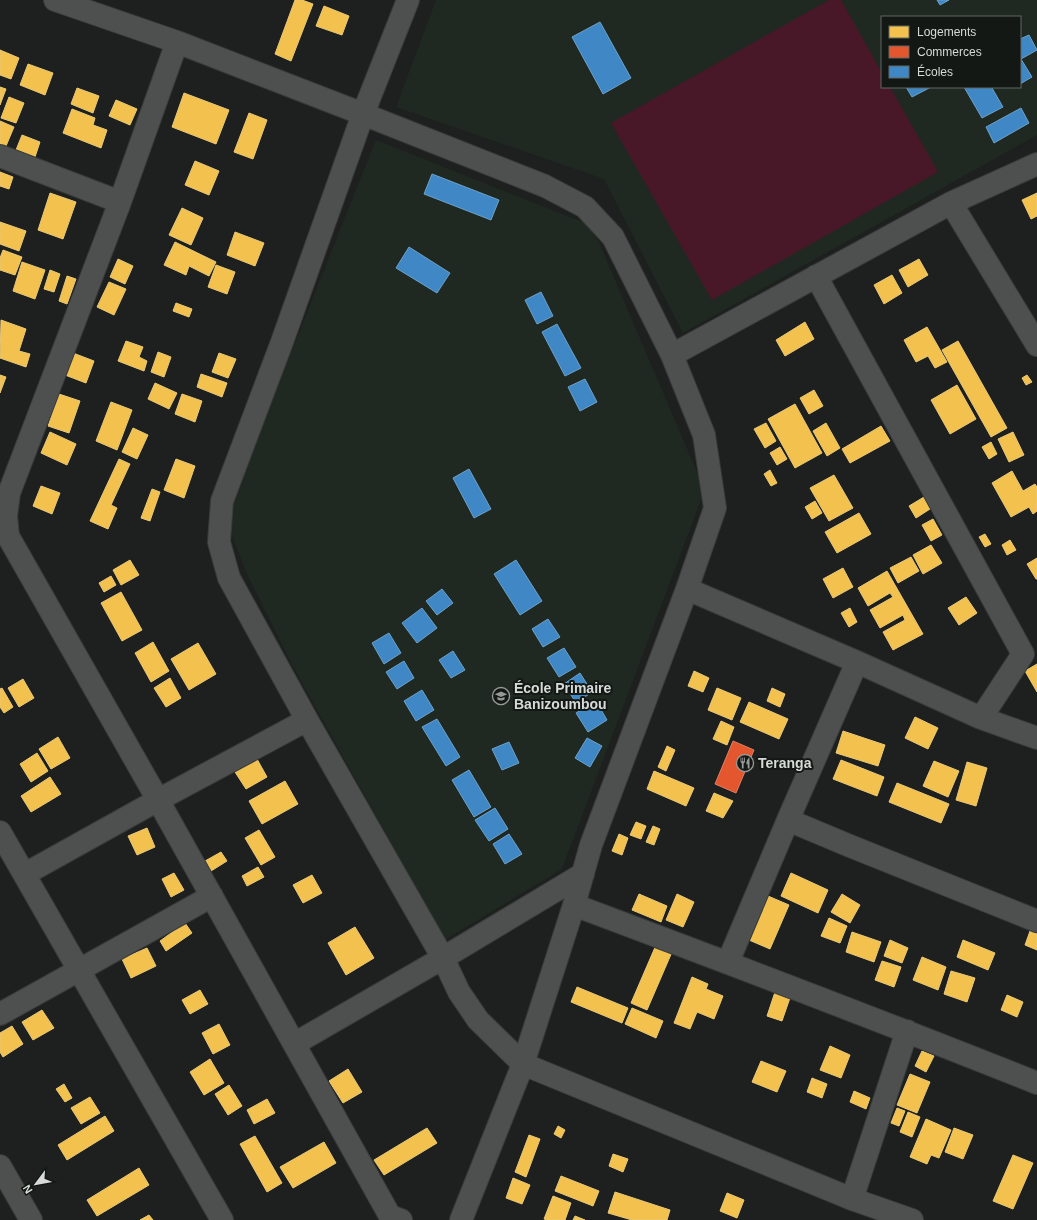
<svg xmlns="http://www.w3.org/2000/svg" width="1037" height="1220" font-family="Helvetica,sans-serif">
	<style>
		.built { fill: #1f2922; fill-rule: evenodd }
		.green { fill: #481829 }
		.homes { fill: #f2c14e; stroke: #eac877 }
		.shops { fill: #e4572e; stroke: #e07e61 }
		.schools { fill: #3f88c5; stroke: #6ca1cb }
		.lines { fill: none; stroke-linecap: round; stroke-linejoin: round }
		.minor-casing { stroke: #383b3a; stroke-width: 24 }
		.minor { stroke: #4e504f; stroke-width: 22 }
		.labels { text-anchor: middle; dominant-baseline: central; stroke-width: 4; stroke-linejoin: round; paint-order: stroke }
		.poi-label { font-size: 14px; font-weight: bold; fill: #d6dad8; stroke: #131814; text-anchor: start }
	</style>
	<rect width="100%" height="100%" fill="#1d201e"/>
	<!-- built -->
	<path class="built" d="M436 0H1037V135L683 333 604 179 396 107ZM882 17H1020V87H882Z
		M376 140 585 223 598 240 700 479 701 500 562 869 445 940 292 665 247 574 231 533 235 493Z"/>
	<!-- green -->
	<path class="green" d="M829 0H841L882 73V87H890L938 172 712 300 611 123Z"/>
	<!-- homes -->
	<path class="homes" d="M295 0H302L313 4 291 61 275 54Z
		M324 6 349 16 342 35 316 26Z
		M0 50 19 58 11 79 0 75Z
		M28 64 53 73 45 95 20 85Z
		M0 87 6 89 0 105Z
		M77 88 99 96 93 113 71 104Z
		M184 93 229 110 216 144 172 127Z
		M9 97 24 103 16 123 1 118Z
		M116 100 137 109 130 125 109 116Z
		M72 109 95 118 93 125 107 130 101 148 63 133Z
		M249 113 267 120 253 159 234 152Z
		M0 121 14 127 6 146 0 144Z
		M22 135 40 142 35 157 16 150Z
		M195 161 219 171 209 195 185 185Z
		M0 172 13 177 9 189 0 186Z
		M50 193 76 202 63 239 38 230Z
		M1037 193V216L1031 219 1022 200Z
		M182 208 203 218 191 245 169 235Z
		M0 222 26 231 19 251 0 244Z
		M235 232 264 243 255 266 227 255Z
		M175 242 216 262 209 276 189 266 186 275 164 265Z
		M3 250 22 257 15 275 0 270V258Z
		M118 259 133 266 125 284 110 277Z
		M919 259 928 275 908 287 899 270Z
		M22 262 45 270 35 299 13 291Z
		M216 265 235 272 227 294 208 287Z
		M50 270 60 274 54 292 44 289Z
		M892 275 902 293 884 304 874 285Z
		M67 276 76 279 67 304 59 301Z
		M109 282 126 289 114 315 97 307Z
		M176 303 192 309 189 317 173 311Z
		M1 320 26 329 19 351 30 354 26 367 0 358Z
		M805 322 814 339 785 356 776 340Z
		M927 327 947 362 935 368 928 356 916 362 904 340Z
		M126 341 143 347 139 357 147 361 144 371 118 361Z
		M958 341 1007 428 991 437 942 350Z
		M158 352 171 357 164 377 151 372Z
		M73 353 94 361 86 383 65 375Z
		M219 353 236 359 228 378 212 372Z
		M201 374 227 383 222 397 197 387Z
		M0 375 6 377 0 393Z
		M1027 375 1032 382 1026 385 1022 378Z
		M155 383 177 393 169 409 148 399Z
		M957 385 976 419 950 434 931 400Z
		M814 390 823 406 809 414 800 398Z
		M59 394 80 401 69 433 48 426Z
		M182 394 202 401 195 422 175 414Z
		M111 402 132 410 117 450 96 441Z
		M795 404 822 453 795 468 768 419Z
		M766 423 776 441 765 448 754 429Z
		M826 423 840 448 827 456 813 431Z
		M881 426 890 441 850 463 842 449Z
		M133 428 148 435 137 459 122 452Z
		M50 432 76 444 67 465 41 453Z
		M1013 432 1024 455 1009 462 998 439Z
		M991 442 997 454 989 459 982 447Z
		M780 447 787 459 777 465 770 453Z
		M119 459 130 464 111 505 117 508 108 529 90 521Z
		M176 459 195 466 184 498 164 490Z
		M770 470 777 483 771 486 764 474Z
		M1012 471 1023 491 1035 484 1037 487V511L1033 514 1029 507 1011 517 992 483Z
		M834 475 853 508 829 521 810 488Z
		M41 486 60 493 52 514 33 506Z
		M152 489 160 492 150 521 141 518Z
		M924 497 930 509 916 518 909 506Z
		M815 501 822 513 812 519 805 507Z
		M859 513 871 534 837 553 825 532Z
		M933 519 942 535 931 541 922 525Z
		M985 534 991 544 985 547 979 537Z
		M1010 540 1016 550 1007 555 1002 545Z
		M931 545 942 563 923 574 913 555Z
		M911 557 919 571 898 583 890 568Z
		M1037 558V579H1036L1027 564Z
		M130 560 139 575 121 585 113 570Z
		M843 568 853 587 833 598 823 579Z
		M887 571 923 634 893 650 883 632 905 620 903 615 880 628 870 610 893 597 890 593 868 606 858 588Z
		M111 576 116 585 104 592 99 583Z
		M121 592 142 630 122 641 101 603Z
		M966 597 977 613 959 625 948 608Z
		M850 608 857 622 849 627 841 613Z
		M153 642 169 671 151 682 135 653Z
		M198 643 216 674 189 690 171 659Z
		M1037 664V692L1025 671Z
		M694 671 709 678 703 692 688 686Z
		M170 678 181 698 166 707 154 688Z
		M23 679 34 698 19 707 8 688Z
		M2 688 13 707 4 713 0 707V689Z
		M717 688 741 698 732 720 708 710Z
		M772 688 785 694 780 707 767 701Z
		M749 702 788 719 779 739 740 722Z
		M915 717 938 728 928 749 905 738Z
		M721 721 734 727 727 745 713 739Z
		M843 731 885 745 878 766 836 753Z
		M58 737 70 758 51 769 39 749Z
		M667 746 675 750 666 771 658 767Z
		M37 753 48 771 31 782 20 764Z
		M257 759 267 777 246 789 235 772Z
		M841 760 884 777 877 796 833 779Z
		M934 761 959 771 948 797 923 786Z
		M967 762 987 768 976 806 956 800Z
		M654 771 694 788 686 806 647 789Z
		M50 777 61 794 31 812 21 796Z
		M285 781 298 804 262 824 249 801Z
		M897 783 949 804 941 823 889 802Z
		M714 793 733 801 723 818 706 811Z
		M636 822 646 826 641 839 630 835Z
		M653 826 660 829 654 845 646 842Z
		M147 828 155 847 137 855 128 836Z
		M259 830 275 857 261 865 245 838Z
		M619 834 628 838 622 855 612 851Z
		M221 852 227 861 211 871 205 861Z
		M258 867 264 877 247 886 242 876Z
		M174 873 184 890 171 897 162 879Z
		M791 873 828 890 818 913 781 896Z
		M312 875 322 893 303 903 293 885Z
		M639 894 667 906 661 922 632 910Z
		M677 894 694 902 683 927 666 920Z
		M842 894 860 905 850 923 831 912Z
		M768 896 789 905 770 949 749 940Z
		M829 918 847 926 840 943 821 936Z
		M185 923 192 933 166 951 160 941Z
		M355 927 374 958 346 975 328 943Z
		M1030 931 1037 934V950L1025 945Z
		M852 932 881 942 874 962 846 952Z
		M890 940 908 948 902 963 884 956Z
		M963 940 995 953 988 970 957 957Z
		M656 945 672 952 647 1010 631 1003Z
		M147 948 156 966 131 978 122 959Z
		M922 957 946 967 938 990 913 980Z
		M882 961 901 967 894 987 875 980Z
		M951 971 975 978 967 1002 944 994Z
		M692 977 708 984 706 989 723 996 714 1019 697 1012 690 1029 674 1023Z
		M577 987 628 1008 622 1023 571 1002Z
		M776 989 791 995 782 1021 767 1016Z
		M200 990 208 1004 190 1014 182 1000Z
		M1007 995 1023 1002 1017 1017 1001 1010Z
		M632 1008 663 1021 656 1038 625 1024Z
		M42 1010 54 1028 33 1040 22 1022Z
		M219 1024 230 1045 213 1054 202 1033Z
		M12 1026 23 1044 3 1057 0 1052V1033Z
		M830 1046 850 1055 841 1078 820 1070Z
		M922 1051 934 1056 926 1072 915 1066Z
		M210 1059 224 1083 204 1095 190 1072Z
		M761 1061 786 1071 777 1092 752 1082Z
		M348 1069 362 1092 343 1103 329 1081Z
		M910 1074 930 1082 917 1113 897 1105Z
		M812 1078 827 1084 822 1098 807 1092Z
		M64 1084 72 1098 65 1102 56 1089Z
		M229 1085 242 1106 228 1115 215 1094Z
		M854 1091 870 1098 866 1109 850 1102Z
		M90 1097 100 1113 81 1124 71 1108Z
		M267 1099 275 1113 254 1124 247 1110Z
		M897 1108 905 1111 899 1126 891 1123Z
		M908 1112 920 1117 912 1137 900 1132Z
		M105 1116 114 1131 67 1160 58 1145Z
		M926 1119 951 1130 939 1158 931 1155 927 1164 910 1157Z
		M558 1126 565 1130 561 1138 554 1134Z
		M427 1128 437 1143 384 1175 374 1160Z
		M954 1128 973 1135 963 1159 945 1152Z
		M529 1135 540 1139 526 1177 515 1172Z
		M255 1136 282 1183 267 1192 240 1144Z
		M324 1142 336 1163 293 1188 280 1167Z
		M613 1154 628 1159 623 1172 609 1166Z
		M1013 1155 1033 1163 1013 1209 993 1201Z
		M139 1168 149 1185 97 1216 87 1200Z
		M561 1176 599 1191 593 1206 555 1191Z
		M513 1178 530 1185 522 1204 506 1198Z
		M615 1192 670 1210 667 1220H632L608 1213Z
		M727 1193 744 1200 737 1218 720 1211Z
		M553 1196 571 1203 565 1220H547L544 1219Z
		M149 1215 153 1220H140Z
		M575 1216 585 1220H573Z"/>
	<!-- shops -->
	<path class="shops" d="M733 741 754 750 736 793 715 784Z"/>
	<!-- schools -->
	<path class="schools" d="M937 0H949L940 5Z
		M600 22 631 78 603 94 572 37Z
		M1029 35 1037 50 1021 59 1032 77 1020 84V39Z
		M906 87H931L912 97Z
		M964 87H994L992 88 1003 107 982 118Z
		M1021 108 1029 123 994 143 986 127Z
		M432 174 499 200 491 220 424 194Z
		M409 247 450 273 437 293 396 268Z
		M541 292 553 316 537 324 525 300Z
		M557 324 581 368 565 376 542 332Z
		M585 379 597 402 580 411 568 387Z
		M469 469 491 509 474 518 453 478Z
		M516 560 542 601 520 615 494 574Z
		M442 589 453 603 437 615 426 601Z
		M422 608 437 628 417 643 402 623Z
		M548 619 560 637 543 647 532 629Z
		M389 633 401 653 384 664 372 643Z
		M564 648 576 667 559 677 547 658Z
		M453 651 465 670 451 678 439 660Z
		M404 661 414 678 397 689 386 672Z
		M580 673 592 692 576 703 564 684Z
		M422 690 434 710 416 721 404 701Z
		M596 701 607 720 588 732 576 713Z
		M437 719 460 757 446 766 422 727Z
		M587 738 602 746 590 767 575 758Z
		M509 742 519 763 502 770 492 749Z
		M469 770 491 807 474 817 452 780Z
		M495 808 508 829 489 841 475 820Z
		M509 834 522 854 505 864 493 844Z"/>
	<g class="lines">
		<!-- minor casing -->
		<g class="minor-casing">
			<path id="minor" d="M55 0 177 42 363 114 545 186 585 207 613 237 672 355 704 435 715 508 687 589 591 845 574 905 523 1064 461 1220
				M408 0 363 114 282 342 222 501 219 542 229 578 307 720 443 958 459 992 478 1020 523 1064 852 1199 912 1220
				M177 42 120 202 9 493 6 516 8 536 158 800 390 1216 401 1220
				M0 156 120 202
				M951 203 1037 345
				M816 276 1023 654 981 718
				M672 355 951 203 1037 164
				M687 589 857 662 981 718 1037 738
				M788 820 850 846 1037 921
				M0 832 222 1220
				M25 874 158 800 307 720
				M574 905C729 963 884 1022 1037 1083
				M728 962 788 820 857 662
				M0 1014 212 896
				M294 1044 443 958 583 874
				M0 1166 31 1220
				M852 1199 907 1031"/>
		</g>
		<!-- minor -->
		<use href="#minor" class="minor"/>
	</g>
	<!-- icons -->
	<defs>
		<g id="school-ring" transform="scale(0.9)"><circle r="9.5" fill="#131814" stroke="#959997" stroke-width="1.5"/><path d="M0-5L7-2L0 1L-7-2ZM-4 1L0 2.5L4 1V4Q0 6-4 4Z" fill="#959997"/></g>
		<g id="restaurant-ring" transform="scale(0.9)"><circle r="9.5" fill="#131814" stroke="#959997" stroke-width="1.5"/><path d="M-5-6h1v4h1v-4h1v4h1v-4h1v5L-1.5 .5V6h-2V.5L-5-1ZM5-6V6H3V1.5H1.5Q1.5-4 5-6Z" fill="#959997"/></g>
	</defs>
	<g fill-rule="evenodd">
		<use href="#school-ring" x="501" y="696"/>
		<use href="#restaurant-ring" x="745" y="763"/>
	</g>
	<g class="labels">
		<!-- poi labels -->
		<g class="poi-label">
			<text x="514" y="688">École Primaire<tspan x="514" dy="16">Banizoumbou</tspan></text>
			<text x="758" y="763">Teranga</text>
		</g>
	</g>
	<!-- legend -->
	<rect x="881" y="16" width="140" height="72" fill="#131814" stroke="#616662"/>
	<rect x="889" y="26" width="20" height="12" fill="#f2c14e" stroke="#616662"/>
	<text x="917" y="36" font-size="12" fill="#d6dad8">Logements</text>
	<rect x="889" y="46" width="20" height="12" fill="#e4572e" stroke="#616662"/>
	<text x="917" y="56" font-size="12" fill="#d6dad8">Commerces</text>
	<rect x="889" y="66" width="20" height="12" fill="#3f88c5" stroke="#616662"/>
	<text x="917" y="76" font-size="12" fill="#d6dad8">Écoles</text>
	<!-- north arrow -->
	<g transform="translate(36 1184) rotate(238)" stroke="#131814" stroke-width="3" paint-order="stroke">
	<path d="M0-3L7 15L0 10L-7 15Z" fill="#d6dad8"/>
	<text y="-6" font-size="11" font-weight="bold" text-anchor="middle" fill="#d6dad8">N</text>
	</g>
</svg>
